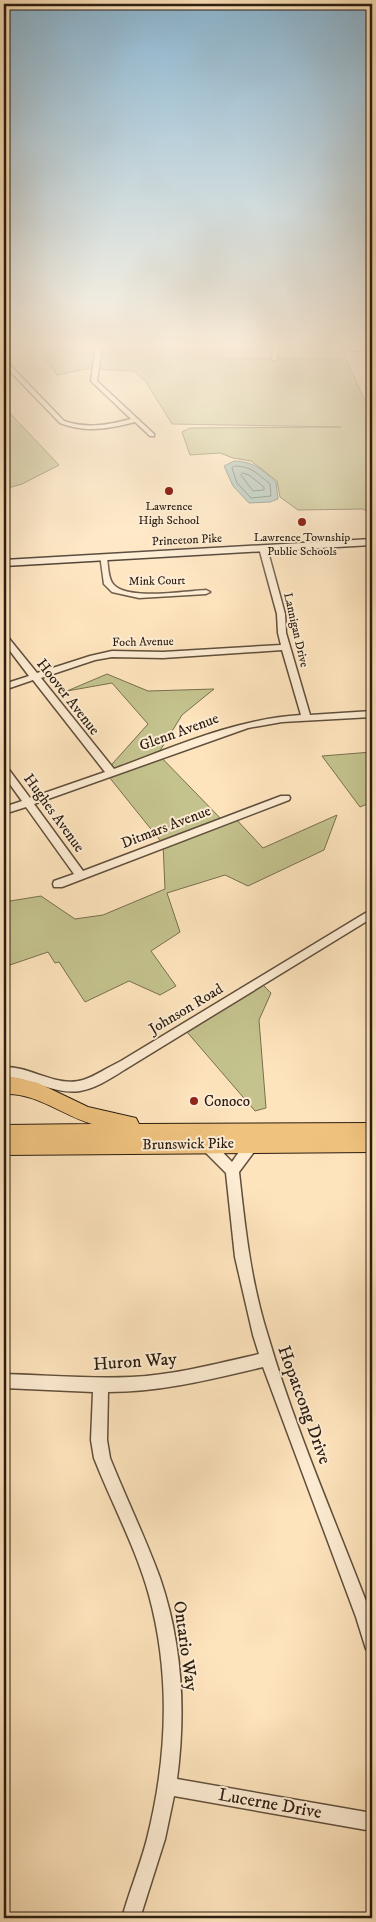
<svg xmlns="http://www.w3.org/2000/svg" width="376" height="1922" font-family="'IM FELL DW Pica',serif">
	<style>
		.green { fill: #c4c38e; stroke: #787050 }
		.water { fill: #a1beb8; stroke: #727e75 }
		.lines { fill: none; stroke-linecap: round; stroke-linejoin: round }
		.shore { stroke: #666e64; stroke-width: 1 }
		.minor-casing { stroke: #604f3c; stroke-width: 3 }
		.secondary-casing { stroke: #2b1d11; stroke-width: 3 }
		.primary-casing { stroke: #2b1d11; stroke-width: 2 }
		.minor { fill: #feedd4; fill-rule: evenodd }
		.secondary { fill: #feedd4; fill-rule: evenodd }
		.primary { fill: #efc27e; fill-rule: evenodd }
		.poi-dot { fill: #8f2418; stroke: #feedd4; stroke-width: 2 }
		.labels { text-anchor: middle; dominant-baseline: central; stroke-width: 4; stroke-linejoin: round; paint-order: stroke }
		.far-poi-label { font-size: 12px; fill: #2b1d11; stroke: #feedd4 }
		.far-street-label { font-size: 12px; fill: #2b1d11; stroke: #feedd4 }
		.street-label { font-size: 15px; fill: #2b1d11; stroke: #feedd4 }
		.poi-label { font-size: 15px; fill: #2b1d11; stroke: #feedd4; text-anchor: start }
		.near-street-label { font-size: 18px; fill: #2b1d11; stroke: #feedd4 }
	</style>
	<rect width="100%" height="100%" fill="#fee4bd"/>
	<filter id="stains"><feTurbulence type="fractalNoise" baseFrequency=".004" numOctaves="4"/><feColorMatrix values="0 0 0 0 .2 0 0 0 0 .09 0 0 0 0 .02 0 0 0 .5 -.17"/></filter>
	<radialGradient id="worn" r=".72"><stop offset=".6" stop-color="#630" stop-opacity="0"/><stop offset="1" stop-color="#630" stop-opacity=".3"/></radialGradient>
	<!-- green -->
	<path class="green" d="M44 346H225L222 358 346 359 372 416V432L370 433 372 434V514L363 509 298 510 280 497 277 481 251 461 233 458 220 453 190 455 182 432 190 428 341 427 172 424 146 382 134 371 86 369 57 375 43 355Z
		M4 407 59 465 22 484 4 489Z
		M107 674 148 691 214 689 182 715 158 754 223 821 234 817 263 848 337 815 324 850 248 886 225 875 167 893 180 932 151 951 176 986 160 995 129 981 85 1002 59 962 55 963 48 952 4 967V902L41 896 75 919 103 915 165 889 163 844 105 772 148 724 112 683 67 691Z
		M372 752V802L360 807 322 756Z
		M263 985 271 993 259 1020 266 1108 255 1111 187 1032Z"/>
	<!-- water -->
	<path class="water" d="M234 461C255 462 261 469 276 482L278 499 270 502 249 503 233 486 224 466Z"/>
	<g class="lines">
		<!-- shore -->
		<path class="shore" d="M235 466C251 466 258 474 270 484L271 496 251 498 237 483 232 468Z
			M243 473 249 475 264 487V490L253 491 241 475Z"/>
		<!-- minor casing -->
		<g class="minor-casing">
			<path id="minor" d="M96 346H102L97 381 154 434V436H150L135 422C108 429 86 433 60 423L4 365V360L6 361 64 421C87 429 108 425 131 419L91 381Z
				M273 346H279L277 359 274 361 271 359Z
				M345 346 372 348V352L343 349 342 348Z
				M260 546 267 548 285 614 286 633 310 715 372 711V717L282 722 248 728 34 804 83 871 281 796H289L290 798 289 800 62 887H54L53 884 54 881 74 874 26 807 4 814V807L22 801 4 776V766L7 767 30 798 105 772 33 680 4 690V684L29 676 4 643V635L7 636 37 673 90 656 112 651 163 652 281 645 278 633 277 614 259 548ZM282 650 301 715C235 719 174 747 114 769L41 678 95 660 112 657 163 658Z
				M100 555 107 557C108 564 108 578 113 584 126 601 186 591 206 590L210 592 206 594 139 598 112 592 104 584Z
				M372 909V918L129 1067C114 1076 98 1088 80 1091 54 1095 30 1077 4 1077V1067C30 1066 57 1088 83 1080 96 1076 108 1067 121 1061Z
				M206 1139 211 1140 232 1162C238 1154 247 1136 259 1140L260 1144 239 1172C245 1228 251 1283 268 1336 296 1432 337 1524 372 1617V1651L366 1649 356 1617 263 1367C212 1379 161 1392 108 1392L107 1440 110 1458C126 1498 145 1537 160 1578 182 1642 186 1711 177 1779L372 1813V1831L174 1796 165 1839 140 1918H122C129 1892 140 1866 147 1839 167 1759 171 1676 149 1595 136 1548 112 1504 94 1458L91 1440 93 1392 4 1388V1374C46 1375 88 1379 131 1377 174 1375 216 1364 259 1354L253 1335 235 1257 226 1173 201 1148 200 1144 201 1140Z"/>
		</g>
		<!-- secondary casing -->
		<g class="secondary-casing">
			<path id="secondary" d="M372 539V545L4 566V560Z"/>
		</g>
		<!-- primary casing -->
		<g class="primary-casing">
			<path id="primary" d="M13 1077 38 1083 88 1107 136 1118 139 1124 372 1123V1152L4 1155V1125L92 1124C62 1115 35 1092 4 1094V1078Z"/>
		</g>
		<!-- minor -->
		<use href="#minor" class="minor"/>
		<!-- secondary -->
		<use href="#secondary" class="secondary"/>
		<!-- primary -->
		<use href="#primary" class="primary"/>
	</g>
	<!-- sky -->
	<linearGradient id="sky" x2="0" y2="1"><stop stop-color="#8bb8d5"/><stop offset="0.56" stop-color="#fff3e1"/><stop offset="1" stop-color="#fff3e1" stop-opacity="0"/></linearGradient>
	<rect width="376" height="615" fill="url(#sky)"/>
	<!-- markers -->
	<g class="poi-dot">
		<circle cx="169" cy="491" r="5"/>
		<circle cx="302" cy="522" r="5"/>
		<circle cx="194" cy="1101" r="5"/>
	</g>
	<g class="labels">
		<!-- far-poi labels -->
		<g class="far-poi-label">
			<text x="169" y="506">Lawrence<tspan x="169" dy="14">High School</tspan></text>
			<text x="302" y="537">Lawrence Township<tspan x="302" dy="14">Public Schools</tspan></text>
		</g>
		<!-- far-street labels -->
		<g class="far-street-label">
			<text transform="translate(187 540) rotate(-3)">Princeton Pike</text>
			<text transform="translate(157 581) rotate(-1)">Mink Court</text>
			<text transform="translate(296 630) rotate(77)">Lannigan Drive</text>
			<text transform="translate(143 642) rotate(-1)">Foch Avenue</text>
		</g>
		<!-- street labels -->
		<g class="street-label">
			<text transform="translate(68 697) rotate(52)">Hoover Avenue</text>
			<text transform="translate(179 732) rotate(-20)">Glenn Avenue</text>
			<text transform="translate(54 813) rotate(54)">Hughes Avenue</text>
			<text transform="translate(166 827) rotate(-21)">Ditmars Avenue</text>
			<text transform="translate(186 1009) rotate(-31)">Johnson Road</text>
			<text transform="translate(188 1144) rotate(-1)">Brunswick Pike</text>
		</g>
		<!-- poi labels -->
		<g class="poi-label">
			<text x="204" y="1101">Conoco</text>
		</g>
		<!-- near-street labels -->
		<g class="near-street-label">
			<text transform="translate(135 1362) rotate(-4)">Huron Way</text>
			<text transform="translate(304 1405) rotate(70)">Hopatcong Drive</text>
			<text transform="translate(185 1646) rotate(82)">Ontario Way</text>
			<text transform="translate(270 1804) rotate(10)">Lucerne Drive</text>
		</g>
	</g>
	<!-- margin -->
	<rect width="376" height="1922" fill="none" stroke="#fee4bd" stroke-width="20"/>
	<rect x="5" y="5" width="366" height="1912" fill="none" stroke="#2b1d11" stroke-width="2.5"/>
	<rect x="10" y="10" width="356" height="1902" fill="none" stroke="#2b1d11"/>
	<rect width="100%" height="100%" filter="url(#stains)"/>
	<rect width="100%" height="100%" fill="url(#worn)"/>
</svg>
